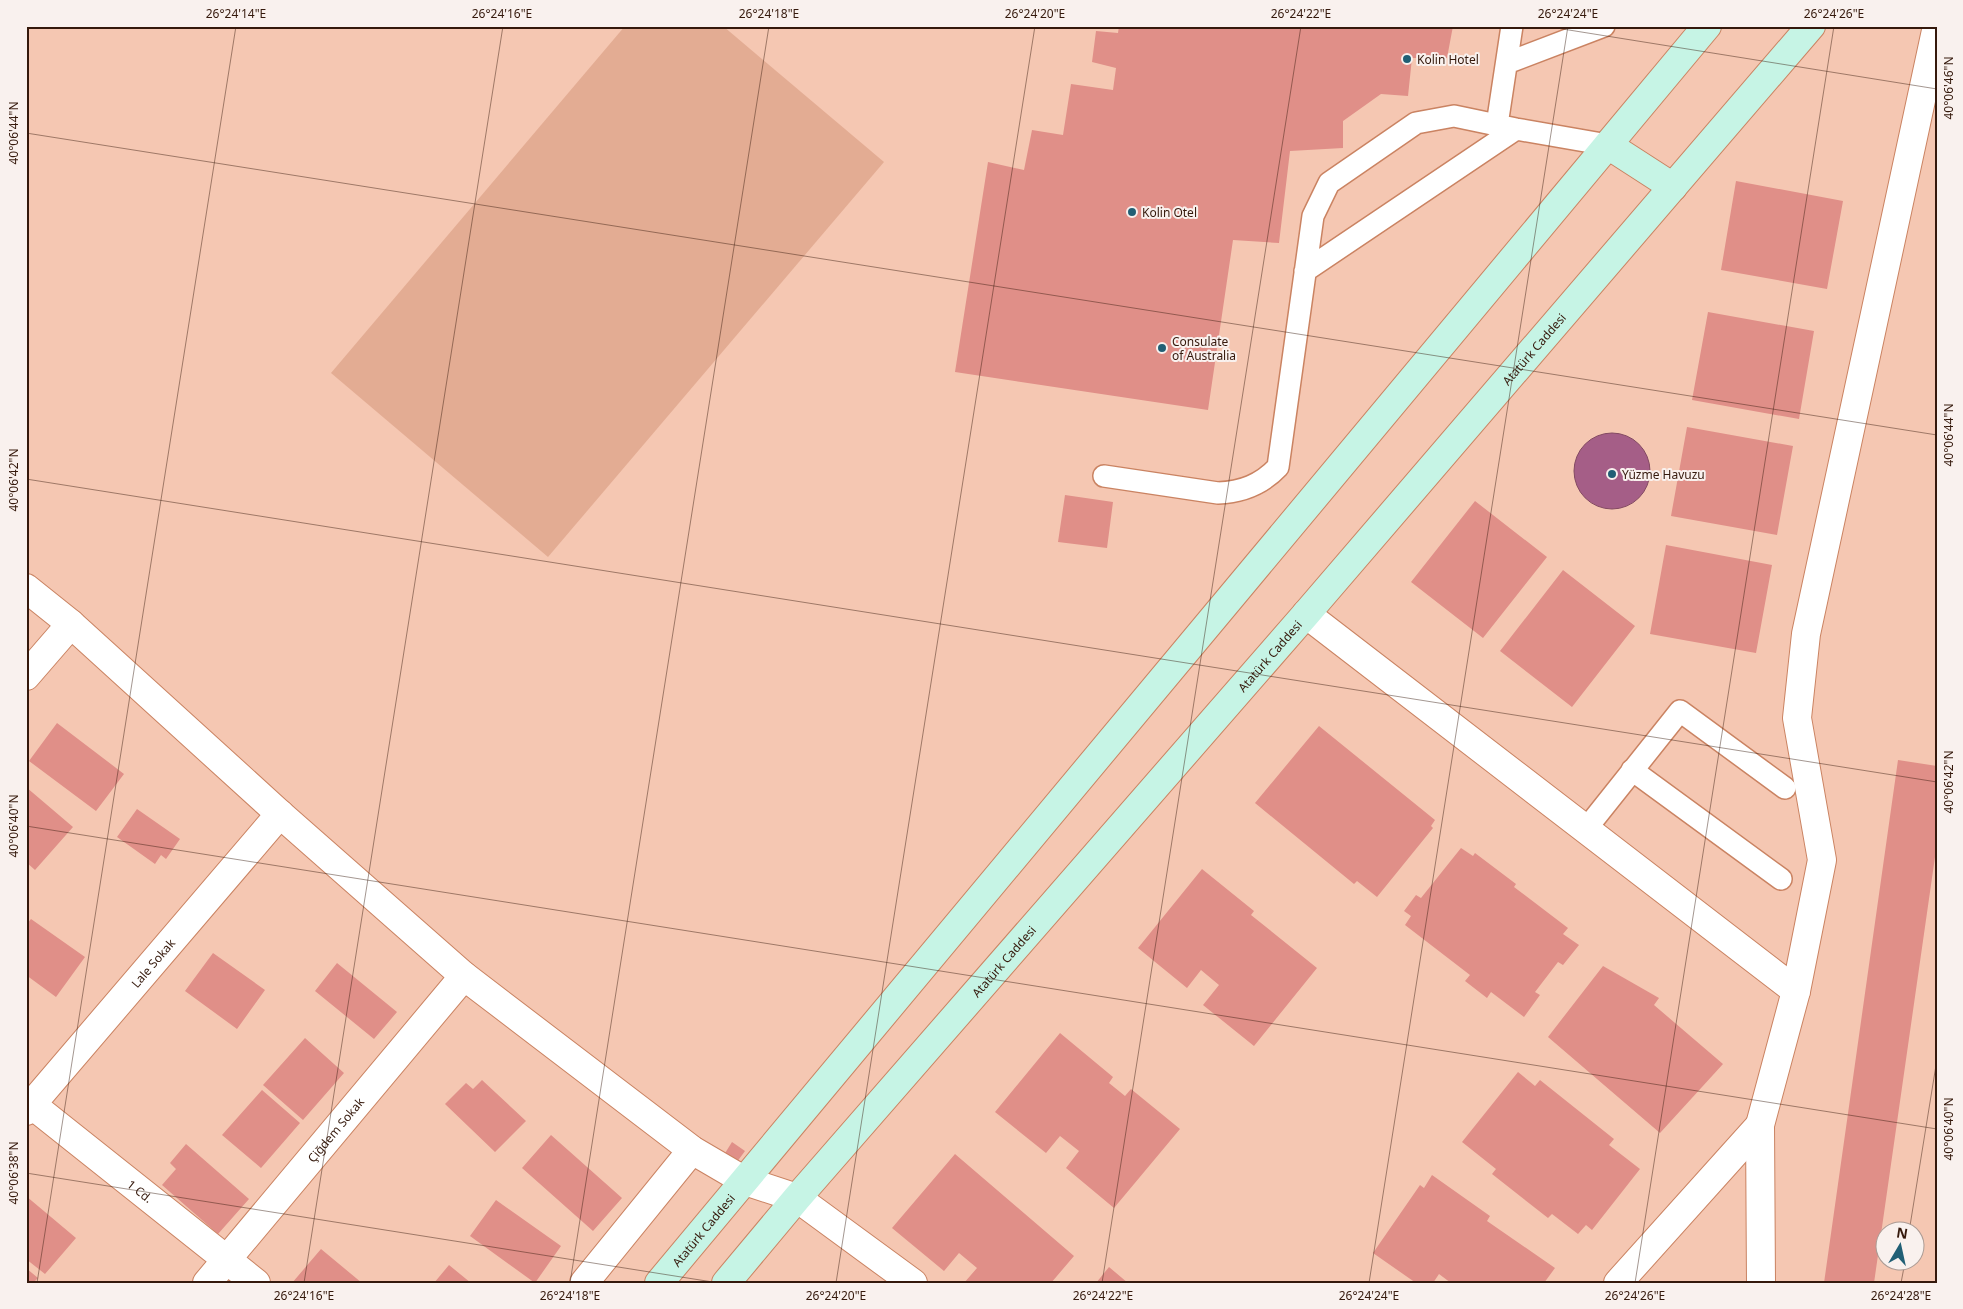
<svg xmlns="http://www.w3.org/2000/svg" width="1963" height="1309" font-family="'Noto Sans',sans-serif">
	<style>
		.green { fill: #e3ac93 }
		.water { fill: #a55e87; stroke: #834962 }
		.building { fill: #e08f88 }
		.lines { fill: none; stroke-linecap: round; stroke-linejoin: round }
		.service-casing { stroke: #ca8362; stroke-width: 24 }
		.minor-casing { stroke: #ca8362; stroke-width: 30 }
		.secondary-casing { stroke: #ca8362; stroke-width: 30 }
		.service { stroke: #fff; stroke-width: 21 }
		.minor { stroke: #fff; stroke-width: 28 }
		.secondary { stroke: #c6f4e5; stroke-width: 28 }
		.ticks { fill: none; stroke: #35190c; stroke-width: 1; stroke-opacity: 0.45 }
		.poi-dot { fill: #215f75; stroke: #f9f1ee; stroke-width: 2 }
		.labels { text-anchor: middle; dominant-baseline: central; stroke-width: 4; stroke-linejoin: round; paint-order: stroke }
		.poi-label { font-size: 12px; fill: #35190c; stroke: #f9f1ee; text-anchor: start }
		.street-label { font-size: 12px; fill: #35190c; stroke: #f9f1ee }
		.neatline { fill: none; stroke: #35190c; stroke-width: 2 }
		.ticks-label { font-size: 12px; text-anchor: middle; fill: #35190c }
	</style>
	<rect width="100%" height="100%" fill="#f5c7b2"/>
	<!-- green -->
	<path class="green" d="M625 26H723L884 162 548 557 331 373Z"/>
	<!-- water -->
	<path class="water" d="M1574 471a38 38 0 1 1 76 0a38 38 0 1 1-76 0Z"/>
	<!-- building -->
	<path class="building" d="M1119 26H1453L1447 58H1412L1408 96 1381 94 1343 121V148L1290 151 1279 243 1233 240 1208 410 955 372 988 162 1024 170 1032 130 1063 135 1071 84 1113 90 1116 68 1092 62 1096 31 1118 33Z
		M1736 181 1843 201 1827 289 1721 270Z
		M1708 312 1814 331 1799 419 1692 400Z
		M1687 427 1793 446 1777 535 1671 516Z
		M1065 495 1113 502 1107 548 1058 542Z
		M1475 501 1547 557 1483 638 1411 582Z
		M1666 545 1772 565 1756 653 1650 634Z
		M1563 570 1635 626 1572 707 1500 651Z
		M57 723 124 774 96 811 29 761Z
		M1319 726 1435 820 1431 826 1433 828 1377 897 1357 881 1354 884 1255 803Z
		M1898 760 1937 766V843L1874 1283H1824Z
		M26 787 73 827 35 870 26 862Z
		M137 809 180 839 166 859 161 855 155 864 117 837Z
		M1461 848 1473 856 1475 853 1516 884 1514 887 1568 928 1563 934 1579 945 1563 965 1558 962 1535 992 1540 995 1524 1017 1491 992 1487 998 1465 981 1470 975 1405 925 1411 916 1404 911 1416 895 1421 898Z
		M1202 869 1254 911 1251 915 1317 968 1254 1046 1203 1005 1219 985 1201 970 1187 988 1138 948Z
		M31 919 85 957 56 997 26 975V925Z
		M213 953 265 990 237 1029 185 991Z
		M337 963 397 1012 374 1039 315 991Z
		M1603 966 1659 998 1654 1005 1723 1064 1660 1133 1548 1037Z
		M1060 1033 1113 1077 1109 1083 1125 1096 1131 1089 1180 1129 1114 1208 1066 1168 1079 1151 1060 1136 1046 1153 995 1112Z
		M305 1038 344 1073 303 1120 263 1085Z
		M1518 1072 1535 1086 1540 1080 1614 1139 1609 1145 1640 1169 1592 1230 1586 1225 1578 1234 1552 1214 1548 1218 1492 1174 1496 1169 1462 1142Z
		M482 1080 526 1121 495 1152 445 1104 466 1083 473 1089Z
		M262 1090 300 1123 261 1168 222 1135Z
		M551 1135 622 1198 593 1231 522 1168Z
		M732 1142 745 1151 734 1166 722 1158Z
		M186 1144 249 1199 218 1234 162 1185 176 1169 170 1163Z
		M955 1154 1074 1256 1051 1283H964L977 1268 959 1253 944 1271 892 1228Z
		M1432 1175 1490 1216 1487 1221 1555 1268 1544 1283H1451L1439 1274 1433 1283H1416L1373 1253 1420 1185 1424 1188Z
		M26 1196 76 1238 45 1274 26 1259Z
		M496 1200 561 1246 535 1283 470 1236Z
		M321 1249 362 1283H292Z
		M449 1265 471 1283H434Z
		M1109 1267 1128 1283H1096Z
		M26 1268 38 1278 33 1283H26Z"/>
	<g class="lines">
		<!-- service casing -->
		<g class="service-casing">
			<path id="service" d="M1507 63 1604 26
				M1497 125 1512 26
				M1305 271 1516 129
				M1104 476 1218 493C1242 492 1261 485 1278 467L1313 216 1329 183 1416 123 1454 116 1516 129 1608 145
				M1632 770 1781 879
				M1586 829 1680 711 1785 788"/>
		</g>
		<!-- minor casing -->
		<g class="minor-casing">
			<g id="minor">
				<path d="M26 588 71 624 280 814 464 976 692 1150 745 1181 797 1198 913 1283"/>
				<path d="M1306 614 1796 991"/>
				<path d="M26 676 71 624"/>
				<path id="s1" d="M26 1100 256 1283"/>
				<path id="s2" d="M26 1111 280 814"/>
				<path id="s3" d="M207 1283 464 976"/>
				<path d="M584 1283 692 1150"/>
				<path d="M1618 1283 1760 1125"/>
				<path d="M1761 1283 1760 1125 1796 991 1822 860 1797 718 1806 634 1937 26"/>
			</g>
		</g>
		<!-- secondary casing -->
		<g class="secondary-casing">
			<g id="secondary">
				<path d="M1608 145 1673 187"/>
				<path id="s4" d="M659 1283 1707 26"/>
				<path id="s5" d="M726 1283 797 1198 1306 614 1811 26"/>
			</g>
		</g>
		<!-- service -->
		<use href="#service" class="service"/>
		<!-- minor -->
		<use href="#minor" class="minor"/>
		<!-- secondary -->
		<use href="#secondary" class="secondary"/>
	</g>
	<!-- ticks -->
	<path class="ticks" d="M1544 26 1937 89M26 133 1937 435M26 479 1937 782M26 826 1937 1129M26 1173 719 1283M1909 1232 1937 1059M37 1283 236 26M304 1283 503 26M570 1283 769 26M836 1283 1035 26M1102 1283 1301 26M1369 1283 1568 26M1635 1283 1834 26M1901 1283 1905 1262"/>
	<!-- markers -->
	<g class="poi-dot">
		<circle cx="1407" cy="59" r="5"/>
		<circle cx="1132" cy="212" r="5"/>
		<circle cx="1162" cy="348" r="5"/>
		<circle cx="1612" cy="474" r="5"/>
	</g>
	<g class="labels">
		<!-- poi labels -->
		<g class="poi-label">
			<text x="1417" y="59">Kolin Hotel</text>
			<text x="1142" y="212">Kolin Otel</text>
			<text x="1172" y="341">Consulate<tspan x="1172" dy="14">of Australia</tspan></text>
			<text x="1622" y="474">Yüzme Havuzu</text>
		</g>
		<!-- street labels -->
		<g class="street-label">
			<text stroke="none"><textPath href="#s5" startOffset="1235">Atatürk Caddesi</textPath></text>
			<text stroke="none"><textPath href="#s5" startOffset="830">Atatürk Caddesi</textPath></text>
			<text stroke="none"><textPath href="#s5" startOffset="425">Atatürk Caddesi</textPath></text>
			<text stroke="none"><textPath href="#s2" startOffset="195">Lale Sokak</textPath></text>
			<text stroke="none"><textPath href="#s3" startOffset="200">Çiğdem Sokak</textPath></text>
			<text stroke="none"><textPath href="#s1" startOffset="146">1 Cd.</textPath></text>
			<text stroke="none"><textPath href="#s4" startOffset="69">Atatürk Caddesi</textPath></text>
		</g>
	</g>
	<!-- border -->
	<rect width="1963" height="1309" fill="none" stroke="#f9f1ee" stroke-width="55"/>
	<!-- north arrow -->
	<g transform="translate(1900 1246) rotate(9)"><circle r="24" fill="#f9f1ee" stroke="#ab9b94"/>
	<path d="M0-4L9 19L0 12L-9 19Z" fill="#215f75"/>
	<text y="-8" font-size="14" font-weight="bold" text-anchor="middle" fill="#35190c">N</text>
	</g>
	<rect x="28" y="28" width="1908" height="1254" class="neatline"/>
	<g class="ticks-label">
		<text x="236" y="18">26°24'14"E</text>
		<text x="502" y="18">26°24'16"E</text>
		<text x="769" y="18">26°24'18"E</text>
		<text x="1035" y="18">26°24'20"E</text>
		<text x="1301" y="18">26°24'22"E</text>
		<text x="1568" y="18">26°24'24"E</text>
		<text x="1834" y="18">26°24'26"E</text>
		<text transform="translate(1949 88) rotate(-90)" y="4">40°06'46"N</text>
		<text transform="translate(14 133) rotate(-90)" y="4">40°06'44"N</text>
		<text transform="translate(1949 435) rotate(-90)" y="4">40°06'44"N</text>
		<text transform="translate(14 480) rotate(-90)" y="4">40°06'42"N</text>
		<text transform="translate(1949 782) rotate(-90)" y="4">40°06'42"N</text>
		<text transform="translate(14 826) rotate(-90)" y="4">40°06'40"N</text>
		<text transform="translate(1949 1129) rotate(-90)" y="4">40°06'40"N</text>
		<text transform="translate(14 1173) rotate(-90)" y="4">40°06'38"N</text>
		<text x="304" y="1300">26°24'16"E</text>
		<text x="570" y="1300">26°24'18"E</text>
		<text x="836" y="1300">26°24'20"E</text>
		<text x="1103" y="1300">26°24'22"E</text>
		<text x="1369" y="1300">26°24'24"E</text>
		<text x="1635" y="1300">26°24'26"E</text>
		<text x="1901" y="1300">26°24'28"E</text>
	</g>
</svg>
